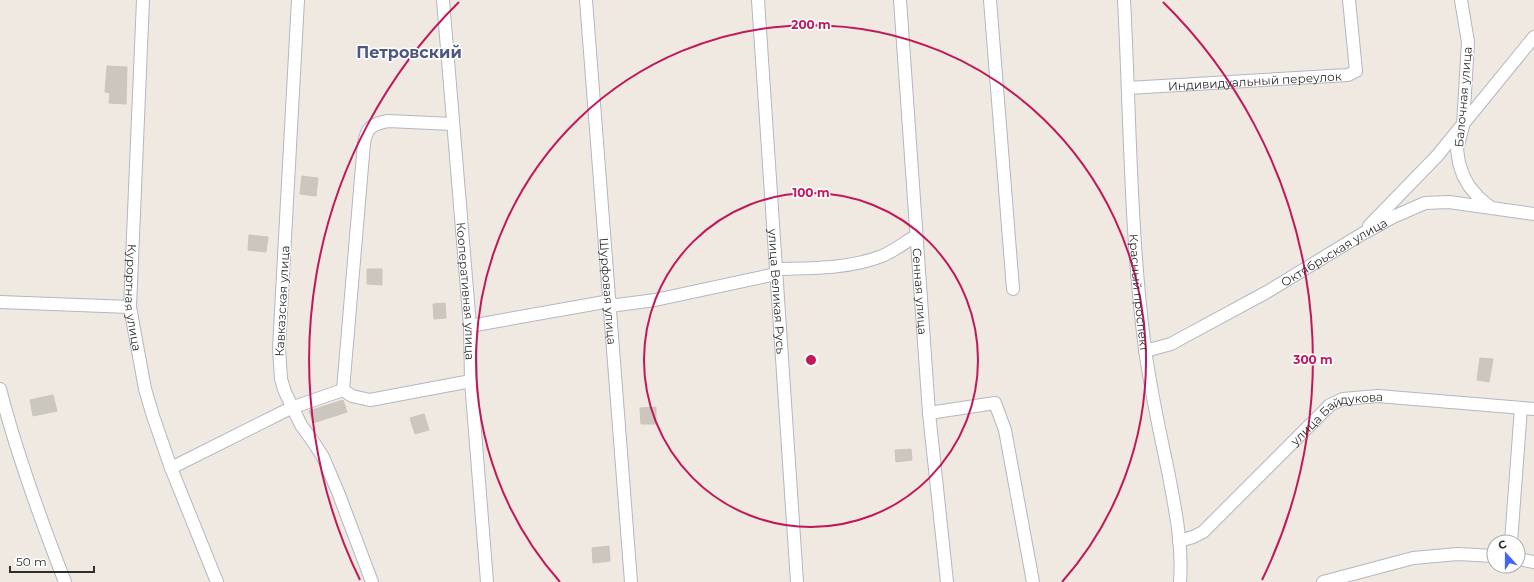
<svg xmlns="http://www.w3.org/2000/svg" width="1534" height="582" font-family="Montserrat,sans-serif">
	<style>
		.building { fill: #cbc7bf; stroke: #cbc5ba }
		.lines { fill: none; stroke-linecap: round; stroke-linejoin: round }
		.minor-casing { stroke: #b4b7c1; stroke-width: 14 }
		.minor { stroke: #fff; stroke-width: 12 }
		.ring { fill: none; stroke: #c2185b; stroke-width: 2 }
		.labels { text-anchor: middle; dominant-baseline: central; stroke-width: 3; stroke-linejoin: round; paint-order: stroke }
		.street-label { font-size: 12px; fill: #2e2e2e; stroke: #fff }
		.district-label { font-size: 16px; font-weight: bold; fill: #4d5680; stroke: #fff }
		.centre { fill: #c2185b; stroke: #fff; stroke-width: 2 }
		.ring-label { font-size: 12px; text-anchor: middle; font-weight: bold; fill: #c2185b; stroke: #fff; stroke-width: 3; stroke-linejoin: round; paint-order: stroke }
	</style>
	<rect width="100%" height="100%" fill="#efe9e1"/>
	<!-- building -->
	<path class="building" d="M107 66 127 67 126 104 109 103 110 93 105 92Z
		M302 176 318 178 316 196 300 194Z
		M249 235 268 237 266 252 248 250Z
		M367 269H382V285L367 284Z
		M445 303 446 318 434 319 433 304Z
		M1480 358 1493 359 1489 382 1477 380Z
		M53 395 57 411 33 416 30 400Z
		M343 400 347 412 313 423 309 411Z
		M656 407V424H641L640 408Z
		M424 414 429 430 415 434 410 418Z
		M911 449 912 460 896 462 895 450Z
		M609 546 610 561 593 563 592 548Z"/>
	<g class="lines">
		<!-- minor casing -->
		<g class="minor-casing">
			<g id="minor">
				<path id="s1" d="M143 0 130 307 145 389 153 416 171 468 217 582"/>
				<path d="M298 0 279 348 281 379 285 392 301 425 314 443 323 457 338 492 372 582"/>
				<path id="s2" d="M443 0 470 326 471 381 487 582"/>
				<path id="s3" d="M586 0 631 582"/>
				<path id="s4" d="M758 0 797 582"/>
				<path id="s5" d="M900 0 929 413 947 582"/>
				<path d="M990 0 1013 289"/>
				<path id="s6" d="M1124 0C1130 114 1130 228 1144 341 1149 384 1159 428 1168 471 1175 508 1183 545 1180 582"/>
				<path d="M1461 0 1468 42 1463 126 1457 149 1459 163 1463 175 1469 186 1479 198 1490 207"/>
				<path id="s7" d="M1128 88 1348 75 1356 71 1349 0"/>
				<path d="M1369 226 1437 156 1534 37"/>
				<path d="M776 269C811 268 849 269 882 256 894 251 905 242 916 236"/>
				<path d="M0 302 130 307"/>
				<path d="M610 306 655 300 776 274"/>
				<path d="M470 326 610 301"/>
				<path id="s8" d="M1145 351 1171 344 1180 339 1267 292 1362 234 1393 217 1425 203 1449 202 1534 214"/>
				<path d="M0 389C17 455 40 518 65 582"/>
				<path d="M343 390 364 143C367 127 372 124 388 121L453 124"/>
				<path d="M929 413 995 403 1005 430 1033 582"/>
				<path d="M171 468 291 408 343 390 352 396 370 400 471 381"/>
				<path id="s9" d="M1179 541 1193 537 1203 532 1330 405 1343 399 1378 396 1534 409"/>
				<path d="M1511 542 1521 408"/>
				<path d="M1518 559 1534 562"/>
				<path d="M1323 582 1413 558 1458 554 1494 556"/>
			</g>
		</g>
		<!-- minor -->
		<use href="#minor" class="minor"/>
	</g>
	<!-- distance rings -->
	<g class="ring">
		<circle cx="811" cy="360" r="167"/>
		<path d="M560 582A335 335 0 1 1 1062 582"/>
		<path d="M360 580A502 502 0 0 1 459 2M1163 2A502 502 0 0 1 1262 580"/>
	</g>
	<g class="labels">
		<!-- street labels -->
		<g class="street-label">
			<text stroke="none"><textPath href="#s7" startOffset="127">Индивидуальный переулок</textPath></text>
			<text transform="translate(1463 97) rotate(-85)">Балочная улица</text>
			<text stroke="none"><textPath href="#s8" startOffset="214">Октябрьская улица</textPath></text>
			<text stroke="none"><textPath href="#s2" startOffset="292">Кооперативная улица</textPath></text>
			<text stroke="none"><textPath href="#s3" startOffset="292">Шурфовая улица</textPath></text>
			<text stroke="none"><textPath href="#s4" startOffset="292">улица Великая Русь</textPath></text>
			<text stroke="none"><textPath href="#s5" startOffset="292">Сенная улица</textPath></text>
			<text stroke="none"><textPath href="#s6" startOffset="293">Красный проспект</textPath></text>
			<text stroke="none"><textPath href="#s1" startOffset="298">Курортная улица</textPath></text>
			<text transform="translate(282 301) rotate(-87)">Кавказская улица</text>
			<text stroke="none"><textPath href="#s9" startOffset="206">улица Байдукова</textPath></text>
		</g>
		<!-- district labels -->
		<g class="district-label">
			<text x="409" y="52">Петровский</text>
		</g>
	</g>
	<circle cx="811" cy="360" r="6" class="centre"/>
	<g class="ring-label">
		<text x="811" y="29">200 m</text>
		<text x="811" y="197">100 m</text>
		<text x="1313" y="364">300 m</text>
	</g>
	<!-- north arrow -->
	<g transform="translate(1506 554) rotate(339)"><circle r="19" fill="#ffffff" stroke="#ababab"/>
	<path d="M0-3L7 15L0 10L-7 15Z" fill="#4264fb"/>
	<text y="-6" font-size="11" font-weight="bold" text-anchor="middle" fill="#2e2e2e">С</text>
	</g>
	<!-- scale -->
	<path d="M10 566v6h84v-6" fill="none" stroke="#2e2e2e" stroke-width="2"/>
	<text x="16" y="566" font-size="12" fill="#2e2e2e" stroke="#ffffff" stroke-width="3" paint-order="stroke">50 m</text>
</svg>
